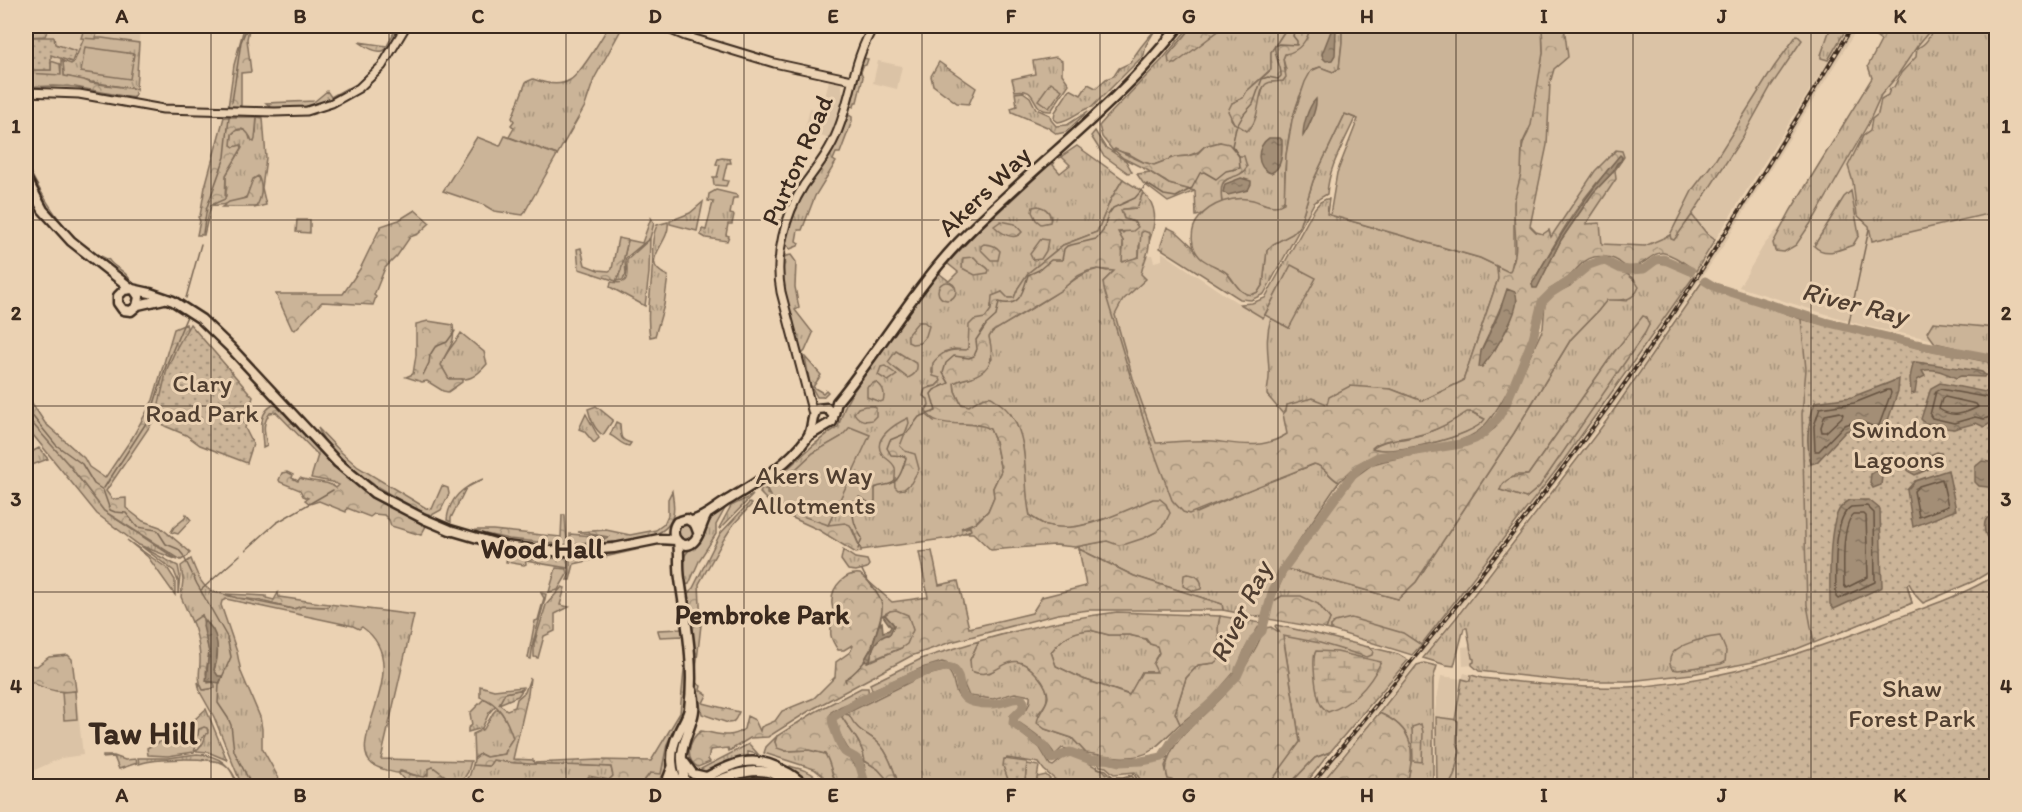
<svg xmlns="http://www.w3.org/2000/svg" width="2022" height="812" font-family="Itim,sans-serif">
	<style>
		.built { fill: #dbc3a6 }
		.grass { fill: url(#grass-tufts); stroke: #836f5b; stroke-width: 1.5; fill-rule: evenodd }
		.forest { fill: url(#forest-crowns); stroke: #836f5b; stroke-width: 1.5; fill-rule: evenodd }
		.wetland { fill: url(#wetland-marsh); stroke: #836f5b; stroke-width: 1.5 }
		.park { fill: url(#park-dots); stroke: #836f5b; stroke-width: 1.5 }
		.garden { fill: #cbb498; stroke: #836f5b; stroke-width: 1.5 }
		.water { fill: url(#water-ripples); stroke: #796653; stroke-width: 1.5 }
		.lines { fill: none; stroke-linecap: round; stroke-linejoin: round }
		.shore { stroke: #655241; stroke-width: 1.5 }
		.stream { stroke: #796653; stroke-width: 1.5 }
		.river { stroke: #a38e76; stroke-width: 9 }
		.minor-casing { stroke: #3b2a1e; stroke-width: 11 }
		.major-casing { stroke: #3b2a1e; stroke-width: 13 }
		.minor { stroke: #ebd2b3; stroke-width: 7 }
		.major { stroke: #ebd2b3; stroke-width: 8 }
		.rail-casing { stroke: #3b2a1e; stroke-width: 4 }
		.rail { stroke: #ebd2b3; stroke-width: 1.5; stroke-dasharray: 4.5; stroke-linecap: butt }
		.grid { fill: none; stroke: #3b2a1e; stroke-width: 1.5; stroke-opacity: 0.55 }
		.labels { text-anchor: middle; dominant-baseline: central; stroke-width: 6; stroke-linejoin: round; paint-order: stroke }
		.street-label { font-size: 26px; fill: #3b2a1e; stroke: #ebd2b3 }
		.park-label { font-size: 26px; fill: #513f30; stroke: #ebd2b3 }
		.water-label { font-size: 27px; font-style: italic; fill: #503e30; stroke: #ebd2b3 }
		.neighbourhood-label { font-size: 27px; font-weight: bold; fill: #3b2a1e; stroke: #ebd2b3 }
		.quarter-label { font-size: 28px; font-weight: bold; fill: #3b2a1e; stroke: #ebd2b3 }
		.district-label { font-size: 32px; font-weight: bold; fill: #3b2a1e; stroke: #ebd2b3 }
		.neatline { fill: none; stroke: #3b2a1e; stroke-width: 2 }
		.grid-label { font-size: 20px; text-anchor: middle; font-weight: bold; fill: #3b2a1e }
	</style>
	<defs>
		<pattern id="grass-tufts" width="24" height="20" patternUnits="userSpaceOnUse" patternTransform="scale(1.5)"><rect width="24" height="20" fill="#cbb498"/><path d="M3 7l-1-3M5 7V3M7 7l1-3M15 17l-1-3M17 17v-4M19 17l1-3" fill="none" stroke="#a6937b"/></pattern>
		<pattern id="forest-crowns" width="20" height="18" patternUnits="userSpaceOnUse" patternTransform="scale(1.5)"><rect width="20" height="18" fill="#cbb498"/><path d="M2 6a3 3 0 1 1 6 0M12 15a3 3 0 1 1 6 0" fill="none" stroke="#a6937b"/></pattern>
		<pattern id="wetland-marsh" width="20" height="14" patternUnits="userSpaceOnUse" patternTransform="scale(1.5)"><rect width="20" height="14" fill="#cbb498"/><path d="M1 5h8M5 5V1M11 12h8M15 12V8" fill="none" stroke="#a6937b"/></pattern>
		<pattern id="park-dots" width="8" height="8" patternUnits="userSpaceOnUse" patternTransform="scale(1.5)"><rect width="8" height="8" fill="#cbb498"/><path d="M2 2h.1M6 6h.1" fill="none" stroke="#a6937b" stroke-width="1.8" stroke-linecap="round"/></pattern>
		<pattern id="water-ripples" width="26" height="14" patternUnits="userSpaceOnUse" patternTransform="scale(1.5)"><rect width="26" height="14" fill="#a38e76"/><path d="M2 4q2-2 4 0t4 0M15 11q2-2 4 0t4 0" fill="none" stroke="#867460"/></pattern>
	</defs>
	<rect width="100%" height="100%" fill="#ebd2b3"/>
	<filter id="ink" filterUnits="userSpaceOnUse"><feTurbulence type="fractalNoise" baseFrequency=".0167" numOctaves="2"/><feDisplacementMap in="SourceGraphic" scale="12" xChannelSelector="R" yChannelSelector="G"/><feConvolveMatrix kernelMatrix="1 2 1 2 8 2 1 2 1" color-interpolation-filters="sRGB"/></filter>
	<g filter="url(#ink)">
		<!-- built -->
		<path class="built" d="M26 26H140L136 89 61 61V76L26 73Z
			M1547 26H1848L1830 57 1850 26H1859L1723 246 1625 392 1459 611 1425 654 1417 653 1557 472 1659 328 1741 205 1829 60 1715 240 1707 234 1684 207 1670 235 1645 246 1602 244 1585 225 1616 179 1562 219 1548 241 1526 230Z
			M1904 26H1996V348L1935 340 1865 326 1739 287 1764 245 1775 232 1785 224Z
			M878 61 902 66 897 89 873 83Z
			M829 80 842 84 843 100 841 111 829 139 805 130 810 108 819 111 822 98H825Z
			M1316 210 1353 223 1480 258 1497 266 1286 425 1287 434 1276 441 1266 444 1236 445 1211 441 1156 443 1150 441 1104 289 1139 257 1152 255 1154 262 1162 260V252L1225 295 1263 318 1291 265Z
			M1471 646 1472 658H1474V663H1472V665L1463 666 1462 647Z
			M68 655 72 659 83 755 61 758 26 774V665L37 666 49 657Z
			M1409 663 1415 665 1325 777 1318 786H1307Z
			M1464 673 1471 675 1470 681 1462 680 1455 720 1434 716 1441 676 1462 679Z"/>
		<!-- grass -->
		<path class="grass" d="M26 26H49L45 36 26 37Z
			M609 26H623L594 79 585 106 557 155 509 137 514 128 511 125 514 121 512 118 526 82 533 79C544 83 559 87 570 80 582 73 601 38 609 26Z
			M1190 26H1192L1184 39 1178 44 1172 64 1217 32 1223 26H1288L1271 52V69L1247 91 1243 99 1232 103 1231 119 1234 123 1261 96 1264 85 1268 82 1283 81 1286 70 1283 59 1285 53 1311 28 1310 26H1342V42L1339 69 1333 72 1320 67 1314 69C1290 105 1283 156 1285 199L1280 206C1258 208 1248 193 1222 203 1218 175 1227 182 1245 171L1234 148 1220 142 1205 146 1198 152 1188 156 1175 157 1154 165 1143 162 1129 154 1114 150V152L1102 137 1099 126 1106 118 1162 60Z
			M1831 26H1848L1828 60 1821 58V55Z
			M1874 26H1957L1958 28C1971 27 1983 26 1996 26V212L1872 241 1869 226 1857 215 1853 182 1848 166 1863 136 1870 131 1872 119 1878 114 1881 99 1888 95 1890 89 1894 87 1901 73 1916 57 1917 48C1926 45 1931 36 1932 28L1918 45 1897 76 1881 95 1868 124 1815 217 1796 245 1784 252 1775 251 1773 243 1791 210 1872 78 1868 66 1881 41 1872 34Z
			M1155 30 1146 45 1144 55 1092 107C1080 109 1071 121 1058 122L1054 119 1055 112 1070 89 1081 95 1088 84 1096 88 1106 79 1114 76 1119 68 1130 63C1137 51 1145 41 1155 30Z
			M1797 35 1802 40 1771 86 1742 138 1677 238 1674 240 1670 239V235L1693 189 1716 159 1774 67Z
			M84 38H102L139 43 136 89 91 82 64 76 63 61 71 64 74 62Z
			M1056 57 1062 61V74L1069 84 1051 111C1029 112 1040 86 1015 91L1012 79 1035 74 1033 61Z
			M863 58 868 59 866 65 863 66 861 72 863 77 857 102H855L854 107 851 106Z
			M51 61 60 64 61 76 26 73V70H51Z
			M939 62 976 88 969 104 957 103 933 85 931 76Z
			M347 88H349C331 108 296 108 272 108L266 103 315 101 327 91 331 97Z
			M1023 92 1030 97 1036 109 1050 115 1051 120 1056 126 1067 125 1088 111 1066 132 1057 134 1047 127 1012 112 1011 108 1017 106 1015 93Z
			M1345 114 1355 118C1344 144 1329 165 1327 194L1320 198 1314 203 1264 294 1251 300 1240 299 1160 248 1167 227 1177 232 1194 248 1201 258 1225 271 1240 290 1247 294 1258 292 1263 284 1267 250 1273 244 1292 234 1299 227 1313 181Z
			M849 115 852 117V121L840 153H836L833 160 836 162 815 196 802 230H798L796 241 799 243 798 246 790 249 785 243V240L795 207 803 193 835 146Z
			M257 117 263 118 266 158 262 188 266 205 254 208 256 207 249 194C244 202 221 206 212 205L226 196V175L239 153 231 145 232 134C237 129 242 128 248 132L250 139 256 134Z
			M1095 131 1105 147 1126 161 1132 172 1128 173 1103 155 1091 136Z
			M1077 146 1123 179 1111 199 1097 232 1063 245 1028 273 1018 288 1014 298H1008L991 305V310L969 342 968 348 966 350 954 349 944 352C939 362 931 358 932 373L940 378 941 381 936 386 930 387 929 405 926 410 928 416 934 421 985 426 990 429 995 441 1001 471 993 488 994 497 988 511 976 522 961 528 970 527 971 530 951 538 861 550 853 530 828 525 846 485 841 437 813 453 796 469 769 484C794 466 812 442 838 427L845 406 851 395C880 353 909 310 941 270L940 274 949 281 958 272 948 264 945 266 978 231 1048 166 1055 162 1053 165 1060 173 1070 165 1062 157 1059 158Z
			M722 158 730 159 731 163H727L723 180 728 181 726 186 714 185 713 177H717L720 165 716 164 718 159Z
			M26 164C45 201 69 244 109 260 113 267 124 270 129 278H125L71 236 51 214 39 193H37L27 173Z
			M1150 172 1169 184 1195 191 1168 202 1143 183 1137 174Z
			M716 190 737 195V198H733L730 214 734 215 732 224H728L726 235 729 236 727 241 706 238 701 235 702 229 706 230 713 202 708 201 709 194Z
			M1851 191 1859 235 1853 245C1840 250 1825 257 1814 246L1844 197Z
			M1143 192C1158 207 1156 221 1150 239L1148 233 1139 246V257L1122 263 1123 241 1118 232 1123 233 1134 222 1124 219 1121 210 1123 209 1137 208Z
			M1326 199H1329L1327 214 1330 215 1480 258 1497 266 1498 279 1463 381 1422 401 1391 389 1328 404 1296 403 1287 405 1286 411 1283 414 1267 395C1267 387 1270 379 1269 371 1268 350 1265 339 1271 318L1289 328 1291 266 1263 318 1240 304 1252 303 1265 298 1315 208 1320 202Z
			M703 202 697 231 670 224V221L690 213Z
			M651 218 654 223 650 238 626 258 625 261 626 274 623 280 616 281 621 270 628 240 642 243Z
			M297 220H310V233L296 232Z
			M668 222C671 244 636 262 668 276L664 305 655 336 650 337C646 314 651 294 652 271 654 255 650 240 657 225Z
			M650 239 649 273 645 306 610 287 611 282C632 286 626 274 627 260Z
			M791 255 796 262 795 287 799 308 795 310 813 333 805 351 802 354C796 333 772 273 786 256Z
			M1658 263 1667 264 1694 276 1561 464 1421 645 1402 633 1331 626V630L1326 629 1330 619 1318 604 1282 596 1272 602 1287 569 1398 599 1416 582 1514 433 1571 339 1598 311 1607 299 1627 301 1635 280 1626 274 1637 273ZM1649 325 1539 487 1526 498 1500 490 1515 475H1528L1615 351Z
			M1098 269 1107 271 1115 270 1103 282 1150 441 1196 513 1262 484 1315 464C1325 466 1330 478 1339 482L1279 570 1265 617 1253 616 1223 610 1222 604 1134 576 1079 549V546L1107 541 1144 538 1156 532 1165 523 1103 519 1077 527 1061 528 1045 525 1030 516 1027 503 1023 445 1011 414 977 402 969 406 961 404 955 391 954 383C960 379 967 379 973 376 981 373 987 365 992 359L989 337 992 332C1012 320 1033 308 1053 295 1068 285 1080 273 1098 269Z
			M1702 282 1801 319 1909 346 1907 584 1912 603 1789 652 1753 662 1692 674 1629 681H1570L1479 671 1472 665V663L1474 662V659L1472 658 1467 628H1464L1454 666 1446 665 1423 658 1456 618 1607 420Z
			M1933 322 1996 328V379L1915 347 1985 361 1969 351 1935 343 1927 332Z
			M461 333 484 352 487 364C475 378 469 381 449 379L441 365C445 352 455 344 461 333Z
			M805 357 821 375 813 387 823 393 826 390 828 392 823 397H817L810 384Z
			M596 406 613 420 603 435C595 431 590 418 588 409Z
			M1467 411C1474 412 1478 417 1485 419 1476 437 1388 457 1372 448 1383 439 1395 441 1408 438 1428 434 1450 424 1467 411Z
			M586 414 599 438 594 443 584 431 579 429Z
			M26 416 70 466 104 511 178 560 139 545 97 514 29 430 26 425Z
			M616 422 620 424C621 436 619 440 631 443L629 446C621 445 617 438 610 435Z
			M39 448 48 459 32 465 31 460 26 459V455Z
			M483 479 466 488 451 518V522L447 520C449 498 463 487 483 479Z
			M753 495 720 529 719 528 731 506Z
			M727 505 716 525V534L700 559 689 584 685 585C683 573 679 556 691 549 695 546 700 544 702 539 710 520 708 518 727 505Z
			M186 514 191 520 178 534 171 532 174 527 185 518Z
			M678 532a8 8 0 1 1 16 0a8 8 0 1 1-16 0Z
			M127 540 168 569 175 580V595L148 557Z
			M142 547 178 566 180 576 178 594V581L174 571Z
			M843 550 855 558 867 560 869 565 867 568 856 571 848 570 841 560Z
			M191 559C196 571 201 588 214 592 220 594 224 593 229 596L293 609 302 606 328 607 329 604 414 615 381 759 471 761 468 772 459 786 433 767 424 778C418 776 405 772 401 771 400 771 399 773 398 773 393 773 375 767 372 764 344 741 417 665 362 627L359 629 353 626 226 599 222 601 221 605 237 652 241 672 260 717 262 729V748L283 786H242L214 717 200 692 198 682 204 690 215 688 214 682H220L222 677 218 676 214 670C220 653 218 642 210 627 207 621 204 621 202 615L192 622 181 597 183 580 181 566Z
			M556 568 567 569 568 573 558 590 549 592Z
			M1220 616 1261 623 1245 649 1237 669 1211 699 1180 724 1175 713 1186 678 1198 665 1214 663C1217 647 1216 631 1220 616Z
			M1090 630 1109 635H1129L1146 639 1150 644 1157 646 1159 653 1155 659 1158 672H1142L1130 695 1083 679 1056 666 1051 652C1063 637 1070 631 1090 630Z
			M1283 635 1373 652 1369 647 1398 654 1408 660 1330 752 1315 758 1288 786H1268V783L1300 742Z
			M979 641 970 660 989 673C995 670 1003 663 1010 661 1026 659 1049 681 1047 698 1047 704 1042 709 1038 714L1045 729 1072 738 1086 753 1062 748 1055 755C1047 740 1031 731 1017 721V718C1025 712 1031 706 1030 696L1015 693 993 699 969 696 956 666 942 662 922 668 872 690 870 684 923 658Z
			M1424 663 1437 666 1433 679V786H1430L1429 783 1421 781 1420 786H1406C1416 752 1415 728 1379 713L1417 665Z
			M947 670C954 675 953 683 956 691 965 714 1000 706 1018 701L1021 706 1010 716 1013 727 1040 748 1050 765 1053 766C1057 763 1061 759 1065 757 1078 751 1092 768 1103 770 1113 780 1120 781 1132 776L1139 786H1061L1058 782 1044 770 1039 763 1007 758 1004 760 1025 782 1036 784 1037 777 1046 775 1057 786H899C895 774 890 756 881 746 869 732 858 734 849 716L842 717C851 733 863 743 865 761L878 769 886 778V786H870L866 780 864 762C860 757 857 757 852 753 846 749 835 725 835 719L920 677Z
			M523 689 518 696 499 704 505 693Z
			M485 698 496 705 489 713 482 728 468 732V728L472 725 470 713Z
			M498 708 511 726 513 738 507 747 505 754 486 757 480 754 474 759 473 734 484 729 493 713Z
			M206 709 227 760 208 752 196 751 203 743 208 730 206 728 198 730V735L193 739V742L196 746 194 752 168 756 148 755 147 748C157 742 164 741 174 738 176 738 201 713 206 709Z
			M1436 717 1458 720 1457 742 1460 751 1454 776 1449 786H1437Z
			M671 737H672L669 769 653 786H640L650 773H661L667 744Z
			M776 737 775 742 786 751 809 750 826 754C832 765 831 776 838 786H816L788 768 790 766C802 770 815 771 820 784L824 783 823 776 814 769 764 753 766 747Z
			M749 744 758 754 748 752V756C728 759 716 774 695 772Z
			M197 754C220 755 231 766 239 786 234 780 233 769 224 764 210 757 154 758 139 764L138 758H168Z
			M103 756H114L125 760 136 759 137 763 119 769 114 757 103 758Z
			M1169 757 1165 766 1168 779 1189 786H1160L1157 782H1142L1135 772 1114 774 1106 767 1100 766 1098 763 1099 761C1105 761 1108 763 1114 764 1132 767 1151 762 1169 757Z
			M492 760C532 766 571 764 611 767L613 776 609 780 583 783 584 786H462L469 777 473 765 489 766Z"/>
		<!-- forest -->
		<path class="forest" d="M397 26H401C388 49 386 61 359 42L387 46Z
			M1192 26H1223L1217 32 1175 64 1169 63 1168 56C1176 45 1185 38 1192 26Z
			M1288 26H1310C1309 39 1299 52 1285 54L1283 59 1286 77 1283 81C1278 82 1272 81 1268 83 1256 87 1262 121 1247 131L1234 123 1228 111 1232 103 1243 98 1247 91 1271 70V52Z
			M1542 26H1564L1568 57 1554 69 1550 83 1547 145 1530 226 1536 232 1543 234 1549 230 1551 237 1595 171 1616 150 1622 151 1624 157 1615 170 1616 179 1586 224 1600 223 1602 244 1645 246 1670 235 1671 239 1674 240 1692 215 1707 234 1715 240 1696 271C1687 265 1675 255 1664 253 1651 251 1644 269 1628 267 1622 266 1621 262 1616 260 1611 257 1600 256 1594 257 1584 259 1577 269 1570 276 1564 283 1553 285 1548 292 1539 303 1540 318 1535 330 1525 357 1501 411 1481 429 1457 451 1398 445 1367 459 1356 464 1348 474 1339 482 1330 478 1325 466 1314 464L1189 514 1183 512 1172 500 1150 441 1104 289 1103 282 1114 271 1098 269 1088 271 1078 276 1060 291 992 332 989 337C994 356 993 369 972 377 966 379 960 379 954 383L955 391 961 404 969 406C974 403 980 398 986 397 991 395 994 399 998 402 1034 427 1021 479 1030 516 1035 519 1041 524 1047 525 1079 535 1123 511 1153 499H1160L1166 504 1170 513 1165 523 1156 532 1144 538 1126 544 1118 545 1107 541 1075 547 1054 545 991 550 973 533H966L971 530 970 527 961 529 977 522 988 511 994 497 993 488 1001 471 995 441 990 429C972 418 934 432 926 410L929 405 928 399 923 396 925 389 936 386 941 381 940 378 933 376V363C942 351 951 349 966 350L968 348 969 325 974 320 985 318 991 310 992 296 1002 292 1008 298H1014L1018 288 1028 273 1063 245 1097 232 1111 199 1123 179 1143 192 1137 208 1123 209 1121 211 1124 219 1134 222 1138 227 1133 231 1118 232 1123 241 1122 262 1139 257 1141 233 1144 231 1149 233C1151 253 1144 258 1141 274L1146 279 1123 300 1115 315 1133 378 1156 443C1174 442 1194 440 1213 441 1240 444 1262 450 1287 434L1283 414 1286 411 1287 405 1312 398 1327 404 1329 397 1350 386 1391 389 1422 401 1463 381 1498 279 1497 266 1509 271C1522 251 1512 224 1514 202 1514 191 1520 180 1521 169 1522 156 1520 145 1528 133L1543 53ZM1622 157 1612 173 1593 193 1561 240 1537 287H1533L1532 284C1557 239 1583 191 1622 157ZM1515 292 1517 302 1495 350 1489 333 1502 304ZM1467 412H1472L1485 419C1475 437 1389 456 1372 448 1385 436 1409 440 1426 433 1440 428 1455 420 1467 412Z
			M244 28 249 29 247 39 251 72 241 73V105L237 108H228L234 65Z
			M61 60 63 61 64 76 84 80 91 83 136 89 134 98 75 87 53 86 26 87V73L61 75Z
			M224 117H257L255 139 254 142 252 141C248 131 241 124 232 134L231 145 234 147 241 145 242 148 226 175 225 199 211 205 204 235H197L200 221 198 217 200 216 205 187Z
			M1220 142 1229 144 1239 156H1244L1247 167C1236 185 1217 167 1222 203 1214 206 1202 216 1196 216L1195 191 1169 184 1147 170 1123 158 1114 150 1115 149 1143 162 1154 165 1175 157 1188 156 1198 153 1205 146Z
			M258 176C263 185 262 198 256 207H222L229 202 246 198 253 179Z
			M1038 206C1046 208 1052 213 1050 222L1041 224 1036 220 1032 212 1033 207Z
			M415 210 430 223 418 234 410 237 397 256 385 268 374 295 376 297 373 305 322 302 295 330 292 329 276 294H343L360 269 381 226 399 220Z
			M1001 221 1015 224 1022 232C1014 242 1001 233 994 226Z
			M618 238 628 240 621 270 616 281 579 269 577 249 581 248 585 265 598 270 609 271 612 269Z
			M1041 239 1048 240 1046 251 1041 259 1033 260 1030 254Z
			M984 244C991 245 996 245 1000 251L998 260H991L981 250V246Z
			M974 257C980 265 986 265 989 270L988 273 975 275 962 268 963 258Z
			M1598 264C1612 264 1632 274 1639 287 1633 302 1622 300 1607 300L1598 311 1571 339 1514 433 1416 582 1398 599 1287 569 1311 533 1355 477 1373 464 1384 461 1476 442 1495 428 1504 412 1543 328 1545 303 1552 295 1570 286 1590 266Z
			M938 291a9 9 0 1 1 18 0a9 9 0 1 1-18 0Z
			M1643 316 1646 317 1649 325 1645 333 1539 487 1526 498 1500 490C1505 476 1516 477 1528 475L1615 351Z
			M428 321 453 325C456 347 447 347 441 365L449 379H462V382L448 392 443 391 427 381 422 382 406 377 413 374 416 355V324Z
			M918 322H924L929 326 926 336 920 343 912 344 908 342V334Z
			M186 324 189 335 173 367 156 417 106 491 112 499 126 498V508L143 521 160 527 190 552 188 556 181 560 104 511 70 466 26 416V394L45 423 84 458 89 467 105 478 132 438 153 400 174 329Z
			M896 351 917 364C918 371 915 375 908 378 906 377 889 364 888 362Z
			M885 366 897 375 888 381 878 375 881 367Z
			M875 382C882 385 886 392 883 401L880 402 867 397V387Z
			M273 405 277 406C320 453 369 497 426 526L421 535 391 526 389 520 384 515 374 514 370 517 347 508 346 512 319 501 310 504 305 500 308 498 303 496 300 490 280 482 279 480 282 473 287 472 293 475 292 478 298 481 300 478C312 483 327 480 336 488L339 485 332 482 311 478 318 455 276 412 270 413C261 425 265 433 267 446L263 448C263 433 256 414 273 405Z
			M865 406H873L876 408V416L872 420C864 422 858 420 854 413L858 408Z
			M908 418 909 423 900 446 905 451 915 454 919 469 911 483 904 489 898 490 895 487C894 481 896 473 895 468 893 461 885 459 882 454 871 438 897 423 908 418Z
			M318 428 341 452 358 467 426 508 432 509 442 486 448 488 449 494 441 510 432 515 425 513C392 497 331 463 318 428Z
			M767 489V494L828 525 845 523 850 525 861 550V552L856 553 819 530 784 514 772 505 760 493 761 490Z
			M672 491C673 499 675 507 673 515 667 543 620 541 597 543L608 537 578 532 606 530 630 535 656 530 664 524 668 515V499Z
			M749 503 752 504 733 525 724 539 699 584 701 625 696 669 688 593 693 588 720 534Z
			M562 515H565L567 545 509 539 476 532V530H493L561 537Z
			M570 534 604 537V538L570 546Z
			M640 549 574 564 570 580H567L570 573V557Z
			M1079 549 1134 576 1222 604 1223 610H1089L1058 614 951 642 911 656 809 711 768 737 750 738 729 751 728 748 710 750 708 759 710 762 698 767C683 759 690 738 701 731 717 733 730 740 744 729L747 716 755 720 760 731 761 727 775 721 782 711 814 698 835 677 836 662 850 652 853 646 852 645 844 650H838C827 634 831 631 833 614 834 609 831 605 832 600 832 586 846 572 860 574L892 602 928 597 919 552 932 551 939 585 958 581 969 628 1032 613 1042 597 1086 586ZM890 611 901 648 872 661 866 657 872 647 881 616Z
			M512 553H514L535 556 525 559 526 564 524 565 506 562 507 557Z
			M568 557V568L526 561V560Z
			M1187 574C1197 575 1203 579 1201 589L1194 591 1183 586 1184 575Z
			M562 587 565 588 560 605 569 607 555 614V631L544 636 538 658 534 657V644L546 605Z
			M278 593 279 597 329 604 328 607 302 606 293 609 257 600 237 598 226 594 266 596V598L274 600Z
			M541 593 546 594 545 599 533 643 531 659 528 658 535 621 538 620 544 598Z
			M1282 596H1301L1318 604 1330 619 1326 629 1268 619 1272 602Z
			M1117 612 1220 616C1215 636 1221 637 1223 656L1214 663 1198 665 1186 678 1175 713 1180 724C1171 732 1162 742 1152 750 1136 762 1105 756 1086 753L1072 738 1045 729 1037 723C1038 712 1047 706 1048 697 1048 690 1043 682 1038 676 1007 640 1001 684 971 671L970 660 979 641C1024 628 1070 618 1117 612ZM1090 630 1109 635H1129L1146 639 1150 644 1157 646 1159 653 1153 664 1157 672H1142L1129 695 1083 679 1056 666 1051 652C1062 638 1072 631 1090 630Z
			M202 615 209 652 206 673 208 683 214 682 215 688 203 690C196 678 201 669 200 656 199 645 197 633 192 622Z
			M1351 618 1403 633 1421 645 1412 655 1331 630V626L1335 622Z
			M682 625H684L688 653 686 707 667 744 661 774 650 773 640 786H584L583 783 589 776 609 780 613 776 611 767C571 764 532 767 493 760L489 766 473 765 474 759 480 754 486 757 505 754 507 747 513 738C507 720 500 703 480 697V686L494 690 523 687V689L505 693 499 704 507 710 515 707 517 699 525 692 530 678 528 694 513 759 533 760 534 763 598 760 651 761 680 713 686 649 683 636 660 637 658 631V630L681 629Z
			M1276 625 1325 636 1368 647 1373 651 1372 655 1367 657 1320 643 1283 636 1300 742 1268 786H1189L1168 779C1157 747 1206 716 1224 695 1241 675 1255 652 1265 628L1271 627 1280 633 1275 626Z
			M1720 636 1726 651 1725 662 1721 664 1678 670 1672 669C1659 646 1704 638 1720 636Z
			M68 655 72 659 76 691C58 694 40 688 26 678V665L37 666 49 657Z
			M695 682 701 686 700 690 707 695 703 703 739 712C736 718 735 723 728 723L702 714Z
			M861 688H868L869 699C861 704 857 701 849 703 843 705 837 708 831 712L830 718 839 750 850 759 858 769 865 786H838C831 776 832 765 825 754L809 750 786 751 777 748 775 742 777 736 815 712Z
			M1379 713C1415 728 1416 752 1406 786H1319Z
			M844 714 849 715C859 735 869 732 881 746 890 756 895 774 899 786H886V778L878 769 865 761C863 743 851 732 842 717Z
			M1330 752 1304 786H1288L1315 758Z
			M433 767 458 786H410L399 774 400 771 407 774 424 777 428 775V769Z"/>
		<!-- wetland -->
		<path class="wetland" d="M896 610 908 615 913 630 907 644 901 648 867 662 870 661C872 649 875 636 888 635L894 625 885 615 890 611Z
			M1316 651 1337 652 1381 662C1370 685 1353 704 1328 712 1326 710 1323 708 1321 705 1316 695 1311 659 1316 651Z
			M1421 724 1423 732 1422 762 1413 761 1412 727Z"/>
		<!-- park -->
		<path class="park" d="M85 26H97L96 39 81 38Z
			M26 37H54L55 44 76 51 72 62 51 55V70H26Z
			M1801 319 1915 347 1988 362 1990 368 1996 369V568L1974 581 1923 603 1916 596 1909 583 1907 585 1912 603 1814 643 1807 605 1805 537 1802 414 1806 369Z
			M190 324 253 397 245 428 253 444 247 463 200 445 186 435 165 426 156 417 167 369 177 347Z
			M1996 575V786H1449L1454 776 1460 751 1457 742 1458 721 1455 720 1462 679 1470 681 1471 675 1482 678C1536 684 1591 690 1646 686 1730 678 1805 653 1883 623 1921 609 1962 596 1996 575Z
			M204 727 207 728 208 733 202 738 200 744 196 746 193 742V739L198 735 199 729Z
			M1004 759 1027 762 1025 784 1009 782 1003 766Z"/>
		<!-- garden -->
		<path class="garden" d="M1342 26H1542L1543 53 1531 125 1522 144 1521 174 1514 202V256L1511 269 1509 272 1480 258 1330 215 1337 173 1358 119 1345 114 1313 181 1299 227 1292 234 1273 244 1267 250 1263 284 1258 292C1253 294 1250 296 1245 293 1237 290 1233 278 1227 273 1219 267 1210 265 1202 259 1190 249 1189 230 1199 218 1211 203 1234 195 1253 200 1263 203 1274 210 1284 203L1286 155 1292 120 1305 82 1311 71 1320 67 1333 72 1339 69 1342 42Z
			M85 47 134 54 130 79 81 72Z
			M1051 82 1062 90 1049 108 1038 100Z
			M505 136 557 155 523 215 494 211 484 205 443 191 477 137 500 146Z
			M1291 265 1316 278 1289 328 1265 315Z
			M850 427 870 435 828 525C808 517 769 510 766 485L778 480 796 469 813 453 841 437Z
			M75 691 77 719 64 720 62 692Z
			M1027 764 1039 766 1036 784 1025 782Z"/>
		<!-- water -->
		<path class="water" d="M1333 26H1335L1336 30 1335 55 1332 60 1326 61 1323 58 1322 54Z
			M1316 99C1317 109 1309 127 1303 136 1303 125 1308 107 1316 99Z
			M1269 138H1280L1282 140C1282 152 1283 168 1271 173 1255 168 1256 146 1269 138Z
			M1620 155 1622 157 1621 161 1617 163 1612 173 1593 193 1561 240 1537 288H1533L1532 284C1558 237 1585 196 1620 155Z
			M1241 178 1251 181V184L1248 190 1228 195 1223 192 1225 184Z
			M1507 289 1515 292C1524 309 1493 353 1482 367H1479L1481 351 1499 313Z
			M1916 362 1973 370 1982 372 1985 375 1984 377 1961 376 1956 378C1945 373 1934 367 1922 371L1925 376 1917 380 1915 393 1911 394 1910 378 1913 363Z
			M1899 379 1898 391 1882 438 1859 427 1846 431 1817 462 1811 464C1805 442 1808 423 1815 402L1852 397Z
			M1940 383 1996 394V420L1984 427 1976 423 1954 429 1944 428 1937 424 1925 423 1921 419 1931 388Z
			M1937 452 1941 453 1942 461 1936 466 1915 475 1908 471V464Z
			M1982 461 1996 463V488L1979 486 1975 482V467Z
			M1879 469 1882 477 1881 485 1873 488 1870 483 1871 474Z
			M1948 470 1956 510 1913 527 1907 490 1915 481Z
			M1850 500H1869L1880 509 1882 587 1834 609 1830 604C1830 582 1828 528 1839 510 1842 505 1845 503 1850 500Z
			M1996 517V537L1988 539C1984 534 1983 523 1987 518Z
			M885 615 894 625 890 634C876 637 872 647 870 661L867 662 864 661 872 647 879 624 882 622 883 632 889 630 891 627 883 616Z
			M204 621C220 630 219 654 214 670L218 676H222L220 683 206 681 209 652 203 626Z"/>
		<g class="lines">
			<!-- shore -->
			<path class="shore" d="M1887 390H1890L1891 393 1878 428 1859 421 1844 425 1819 451H1815L1814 426 1820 408 1854 403Z
				M1945 397 1976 404 1978 407C1964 414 1952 418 1939 409L1942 399Z
				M1996 399 1940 389 1936 391 1930 415 1932 418 1954 423 1975 417 1984 419 1996 415
				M1840 412 1843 414 1842 417 1826 432H1822L1821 427 1825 415Z
				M1942 479 1948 506 1919 517 1914 491 1919 486Z
				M1867 506 1874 513 1875 582 1838 599 1836 597C1836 575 1832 518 1851 507Z
				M1854 514H1864L1866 516 1868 577 1846 588 1844 585C1844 569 1841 524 1854 514Z"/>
			<!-- stream -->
			<path class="stream" d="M232 102 241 42 246 30
				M203 233 207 207 225 157 229 117
				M186 298 201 244
				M1848 327 1869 229
				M423 375 429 363 430 355 435 347 447 342 455 331
				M1985 375 1996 376
				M26 404 30 413 56 445 82 464 94 484 103 490 110 510 115 512 126 513 137 527 157 530 166 544 178 549 183 555 197 584 227 637 231 657 219 684 218 703 228 718 231 725 234 751 252 786
				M104 488 150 417 166 366 187 316
				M858 549 862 538C853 524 849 511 859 497 864 498 867 503 872 504L875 501V488C880 485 884 486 890 484 900 481 903 467 906 458L904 456 891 455 887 448 890 440 907 433 919 417 936 411 931 394 934 390 949 383 943 373 946 363 954 356 969 358 974 356 977 349 976 340 986 325 996 316 999 302C1020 308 1023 292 1028 275L1039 270 1051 260H1062L1064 249 1067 246 1096 239 1103 231 1108 215 1113 208 1135 198 1147 184 1164 195 1176 197 1192 188 1200 173 1204 172 1216 179 1226 171 1240 168 1239 156 1232 146 1236 128 1244 114 1253 104 1262 79 1268 77 1278 79 1281 76C1282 66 1274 57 1275 46L1279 44 1297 45V41L1293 36 1296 26
				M246 550 276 523 333 490
				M862 570C866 581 881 595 882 605 883 611 880 619 880 625
				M201 590 240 555
				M846 682 845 679C854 675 859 667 866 660
				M855 697 858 702
				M1094 760 1098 768 1106 770 1113 777H1123L1134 774 1141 786 1151 784 1158 786"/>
			<!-- river -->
			<path class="river" d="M1705 281 1715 287 1825 322 1916 344 1996 359
				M866 786 858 760C854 756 849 755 845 752 841 748 832 724 832 718 846 706 938 658 953 669 965 678 954 698 973 702 982 704 992 705 1000 703 1008 701 1014 697 1022 699L1024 702 1022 709 1014 717 1013 723 1044 746 1052 759 1070 752 1091 760 1107 759 1119 762 1142 761 1162 757 1175 736 1213 701 1237 676 1254 639 1262 631 1273 590 1284 568 1352 475 1361 466 1378 457 1461 444 1475 439 1484 433 1498 418 1506 404 1533 338 1542 302 1551 293 1571 280 1589 265 1603 260 1621 269 1629 270 1644 269 1656 260 1663 259 1691 271"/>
			<!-- minor casing -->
			<g class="minor-casing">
				<path id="minor" d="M661 26 685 36 774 63 852 80
					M26 92 79 94 163 109 275 112 307 111 332 103 359 88 382 66 406 26
					M813 414 781 292C774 256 785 215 804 185 817 167 830 151 838 130 852 95 854 57 874 26"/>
			</g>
			<!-- major casing -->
			<g class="major-casing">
				<path id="major" d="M26 178 43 210 71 241 132 289 150 293 173 301 201 319 231 348 338 463 374 493 424 519 450 530 505 546 546 551H572L614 548 659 539 676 540
					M132 289 124 290 118 296V303L123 310 131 311 137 306 139 297 135 291
					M138 305 164 299
					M810 435 832 422 837 402C879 351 912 292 958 243 1030 168 1116 108 1179 26
					M692 521C706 517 715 508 728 500 757 482 786 467 807 438 814 429 810 417 817 409L827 408 833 415
					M698 532 695 524 687 519 677 522C666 538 685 553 695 540 700 534 702 523 706 516
					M678 542C680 554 678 567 680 579 686 622 695 665 689 709 687 718 681 726 678 734 670 750 669 773 682 786
					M682 759 693 774 706 777
					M665 786 672 768
					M685 786C685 775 681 766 682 754 685 729 700 717 692 690
					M689 786C721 771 747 749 782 770 791 774 798 779 805 786
					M706 786C725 777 754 765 774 774 783 779 790 785 800 786"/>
			</g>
			<!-- minor -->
			<use href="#minor" class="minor"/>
			<!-- major -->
			<use href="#major" class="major"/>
			<!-- rail casing -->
			<g class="rail-casing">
				<path id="rail" d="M1310 786C1416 656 1522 527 1620 390 1704 272 1778 149 1853 26"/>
			</g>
			<!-- rail -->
			<use href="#rail" class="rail"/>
		</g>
	</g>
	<!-- grid -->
	<path class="grid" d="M211 26V786M389 26V786M566 26V786M744 26V786M922 26V786M1100 26V786M1278 26V786M1456 26V786M1633 26V786M1811 26V786M26 220H1996M26 406H1996M26 592H1996"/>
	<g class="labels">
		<!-- street labels -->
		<g class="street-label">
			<text transform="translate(797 160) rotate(-66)">Purton Road</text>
			<text transform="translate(984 191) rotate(-44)">Akers Way</text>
		</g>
		<!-- park labels -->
		<g class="park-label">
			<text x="202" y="383">Clary<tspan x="202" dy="30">Road Park</tspan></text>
			<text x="1899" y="429">Swindon<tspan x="1899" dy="30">Lagoons</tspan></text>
			<text x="814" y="475">Akers Way<tspan x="814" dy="30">Allotments</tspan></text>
			<text x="1912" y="688">Shaw<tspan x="1912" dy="30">Forest Park</tspan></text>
		</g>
		<!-- water labels -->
		<g class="water-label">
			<text transform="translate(1855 303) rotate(14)">River Ray</text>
			<text transform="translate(1240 612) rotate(-64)">River Ray</text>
		</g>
		<!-- neighbourhood labels -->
		<g class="neighbourhood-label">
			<text x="762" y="614">Pembroke Park</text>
		</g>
		<!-- quarter labels -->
		<g class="quarter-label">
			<text x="542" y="548">Wood Hall</text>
		</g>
		<!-- district labels -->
		<g class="district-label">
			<text x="143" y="733">Taw Hill</text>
		</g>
	</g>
	<!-- margin -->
	<rect width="2022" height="812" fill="none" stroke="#ebd2b3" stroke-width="66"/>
	<rect x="33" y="33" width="1956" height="746" class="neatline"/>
	<g class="grid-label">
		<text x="122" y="23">A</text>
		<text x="300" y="23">B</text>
		<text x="478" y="23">C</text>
		<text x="655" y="23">D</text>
		<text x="833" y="23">E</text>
		<text x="1011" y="23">F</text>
		<text x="1189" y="23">G</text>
		<text x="1367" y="23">H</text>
		<text x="1544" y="23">I</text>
		<text x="1722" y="23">J</text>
		<text x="1900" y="23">K</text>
		<text x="16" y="133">1</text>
		<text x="2006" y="133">1</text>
		<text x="16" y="320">2</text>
		<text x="2006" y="320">2</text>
		<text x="16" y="506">3</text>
		<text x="2006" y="506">3</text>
		<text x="16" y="693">4</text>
		<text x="2006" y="693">4</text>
		<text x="122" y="802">A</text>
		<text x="300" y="802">B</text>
		<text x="478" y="802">C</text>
		<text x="655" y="802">D</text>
		<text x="833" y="802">E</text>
		<text x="1011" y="802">F</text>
		<text x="1189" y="802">G</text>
		<text x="1367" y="802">H</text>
		<text x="1544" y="802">I</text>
		<text x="1722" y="802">J</text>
		<text x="1900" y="802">K</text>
	</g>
</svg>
